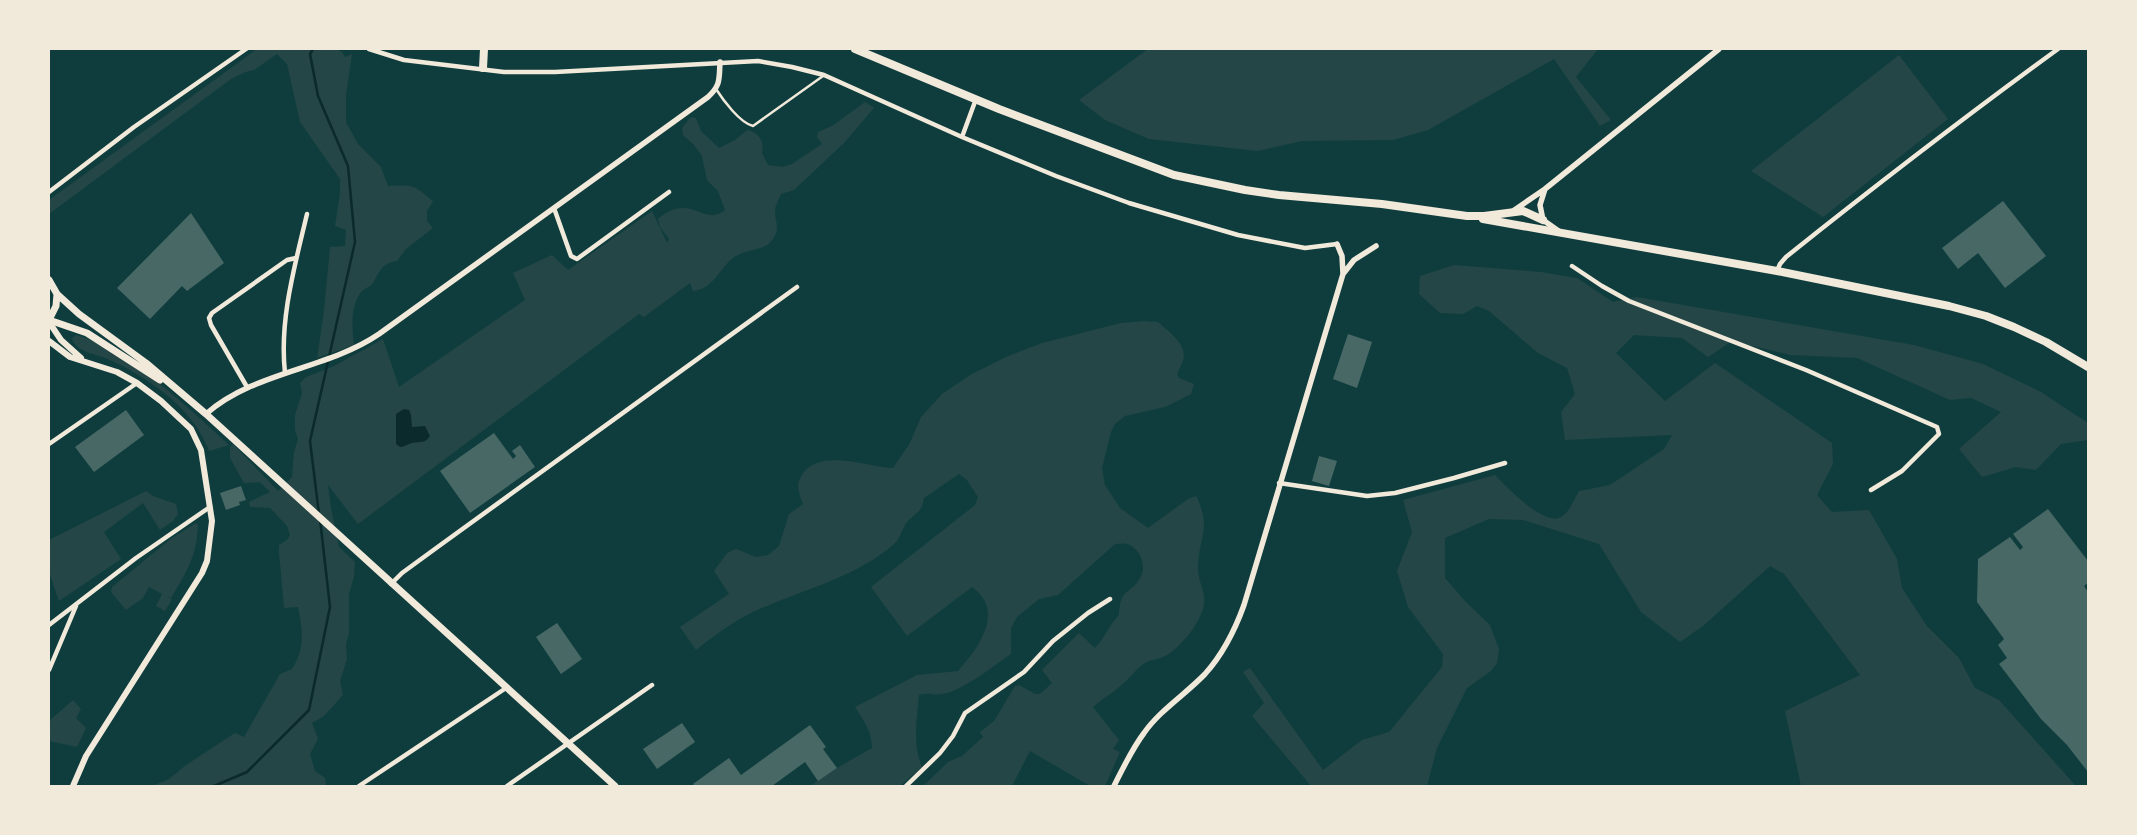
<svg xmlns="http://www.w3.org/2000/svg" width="2137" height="835" font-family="Barlow,sans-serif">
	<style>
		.green { fill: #244646 }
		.water { fill: #0a2a2b }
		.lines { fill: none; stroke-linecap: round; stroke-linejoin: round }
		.stream { stroke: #0a2a2b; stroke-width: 2.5 }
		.building { fill: #486865 }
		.service { stroke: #f1e9da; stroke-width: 2.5 }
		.minor { stroke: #f1e9da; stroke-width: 4.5 }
		.tertiary { stroke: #f1e9da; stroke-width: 5.5 }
		.secondary { stroke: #f1e9da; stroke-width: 6 }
		.primary { stroke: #f1e9da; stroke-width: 7 }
		.trunk { stroke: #f1e9da; stroke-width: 8 }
	</style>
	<rect width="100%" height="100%" fill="#0f3d3e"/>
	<!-- green -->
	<path class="green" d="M257 49H336L342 52 345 57 352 54 346 95V122L358 144 381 167 388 186C416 185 411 184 433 201L427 211V221L433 228 406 249 397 261C382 263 380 271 373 283 371 287 364 288 361 292 350 307 352 328 354 345L317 358 324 311 330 247 345 246 346 230 335 226 340 193V179L300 122 287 64 277 54 254 70 246 72 231 79 49 214V200Z
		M1148 49H1598L1576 77 1611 120 1600 126 1554 59 1428 130 1393 140 1302 141 1258 151 1149 139 1105 120 1079 100Z
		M1899 55 1948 119 1823 217 1751 171Z
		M865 102 874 108 844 143 794 190 781 194C779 199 776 204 775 209 774 220 781 227 773 239 765 251 749 249 738 255 720 264 716 289 693 291L690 283 644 317 639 314 358 524 328 485 331 508 339 547 355 562 354 577 349 594V633L346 644 347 659 340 681 343 695 324 716 312 723 318 739 310 754 315 771 325 778 326 786H152L169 779 186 765 235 733 244 737 280 674 292 669C305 649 303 630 298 607L284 608 279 552V545L287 540 290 535 287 526 270 508 250 507 249 502 270 492 260 482 244 483 230 458V447L233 444 278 491 292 477 294 452 298 439 295 430V415L302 393 300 383 306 377 334 366 383 339 399 387 525 300 513 273 552 255 568 270 652 211 667 243 669 239 660 227 658 219C691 191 703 228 725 210L718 191 707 180 702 156 694 145 683 135 682 128 691 117 696 118 701 131 719 148 735 140 747 130C758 132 765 141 762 153L768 165 783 167 792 164 822 144 817 137 818 132 832 126Z
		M1454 265 1541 272 1577 278 1613 302 1637 297 1914 345 1983 364 2041 392 2088 423V440L2061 444 2036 470 2016 467 1982 477 1959 449 2001 412 1971 398 1950 400 1857 358 1790 355 1732 341 1708 357 1682 338 1634 335 1616 353 1665 401 1715 363 1832 443 1833 464 1817 495 1832 512 1869 510 1897 559 1902 588 1927 626 1959 658 1975 688 1999 700 2076 786H1801L1785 711 1860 675 1784 574 1770 566 1703 626 1680 642 1641 612 1599 544 1523 520 1489 519 1445 538V578L1465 601 1490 625 1499 649 1497 663 1491 671 1467 688 1437 748 1427 786H1311L1252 716 1264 703 1243 672 1250 668 1323 770 1362 740 1389 732 1442 667 1443 654 1408 607 1397 571 1412 532 1403 500 1495 475C1506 486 1544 527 1561 517 1570 512 1574 499 1579 491L1610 485 1664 449 1672 435 1565 440 1561 412 1575 394 1567 368 1538 353 1489 311 1477 306 1463 314 1440 313 1419 294 1420 276Z
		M1144 321 1158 322C1168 331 1188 345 1183 360 1182 365 1179 369 1177 374L1179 378 1194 384 1191 394 1165 407 1125 416 1115 424 1111 432 1102 468 1105 485 1120 508 1148 528 1188 499 1196 496C1212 527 1199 537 1198 566 1197 579 1206 592 1204 604 1202 621 1181 647 1167 655 1159 660 1150 659 1142 665 1136 669 1132 676 1126 681 1116 691 1103 698 1093 707L1119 740 1113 749 1120 752 1105 786H1090L1030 751 1012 786H923L948 762 962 756 983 737 980 732 994 721 1015 686 1019 685 1035 694H1040L1052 683 1042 670 1079 633 1095 648C1105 638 1109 625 1119 615 1120 586 1132 595 1141 576 1147 565 1139 547 1127 544 1123 543 1119 544 1115 544L1058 595 1039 599 1017 617 1011 628V654C995 665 961 692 942 694 933 696 931 692 919 695 917 718 912 745 922 767L900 786H810L837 768 872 748C872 732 864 721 855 707L917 675 958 671C978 649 1006 611 972 587L907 636 871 587 975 505 978 497 967 480 959 474 924 498C922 513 916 512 907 522 902 528 901 538 894 544 854 579 800 590 753 612 732 622 714 636 696 650L680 627 729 594 714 571 727 553 736 549 756 557 768 555 779 546 789 514 803 504C798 491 795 484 804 472 824 449 866 467 893 468L910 443 921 417 942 394 972 374 1006 357 1042 343 1121 323Z
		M76 335C128 349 190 409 229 445L209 451C194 409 149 378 110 360 99 354 75 353 72 338Z
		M146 491 153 496 176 504 178 514 173 521 160 530 143 503 104 532 121 559 59 601 49 572V540Z
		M196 523 198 525C197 556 186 573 171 598L163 595 172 599 165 611 156 606 162 594 149 587 143 598 126 610 111 592 112 587 172 538Z
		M73 700 81 709 76 718 86 728 77 747 49 741V721Z"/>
	<!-- water -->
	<path class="water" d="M404 409 409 410 411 415 412 427 425 426 430 436C425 444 420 441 412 443 407 444 405 447 400 447L396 444V414Z"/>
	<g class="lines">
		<!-- stream -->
		<path class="stream" d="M313 49 310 54 318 96 348 166 355 242 310 441 319 514
			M214 786 247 772 309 710 330 607 320 519"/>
	</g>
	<!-- building -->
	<path class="building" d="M2003 201 2046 256 2005 288 1978 253 1958 269 1942 248Z
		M191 213 224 263 187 291 182 286 150 319 117 288Z
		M1348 334 1372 342 1357 388 1333 379Z
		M126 410 144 435 94 472 75 447Z
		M494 433 513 459 516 456 512 451 520 445 535 467 470 513 440 471Z
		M1319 456 1337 461 1329 486 1312 481Z
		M241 486 246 500 239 502 240 505 226 510 220 493Z
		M2048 509 2088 561V583L2084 586 2088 592V772L2067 745 2041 719 1999 664 2007 658 1998 645 2004 639 1977 602 1978 559 2010 537 2020 550 2023 547 2013 534Z
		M557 623 582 659 561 674 536 637Z
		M682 723 695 742 657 769 643 749Z
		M810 725 826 747 823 749 837 768 818 781 805 762 772 786H695L693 784 729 758 741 775Z"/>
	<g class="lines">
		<!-- service -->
		<path class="service" d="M716 89C723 100 740 123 753 126L823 76"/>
		<!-- minor -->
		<path class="minor" d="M369 49 404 60 504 72H555L758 61 792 67 824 75 962 137 1056 176 1129 203 1238 235 1305 248 1337 244
			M962 137 976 99
			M49 192 134 127 246 49
			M554 208 571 256 577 259 669 192
			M1572 266 1602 286 1629 301 1806 370 1937 427 1939 434 1902 471 1871 490
			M1777 271 1780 264 1786 257C1875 186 1966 116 2058 49
			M285 373C279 320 295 265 307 214
			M247 387 211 325 209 318 212 313 287 260 296 258
			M49 444 137 383
			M1279 483 1367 496 1395 493 1454 478 1505 463
			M391 584 402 573 439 546 797 287
			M49 625 136 558 210 507
			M49 670 76 606
			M359 786 506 688
			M507 786 652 685
			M906 786 940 753 953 736 965 713 1024 672 1053 641 1088 613 1110 599"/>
		<!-- tertiary -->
		<path class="tertiary" d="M1545 189 1540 205 1543 220 1560 232
			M1513 211 1545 189 1719 49
			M1343 274 1354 260 1376 246
			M206 414C255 371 326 370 379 334L708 97C721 85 719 79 720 62
			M1114 786C1123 768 1132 749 1144 733 1160 710 1186 694 1205 674 1223 654 1235 630 1244 605L1343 274 1342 256 1337 244"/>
		<!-- secondary -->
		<path class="secondary" d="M49 322 61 340 81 358
			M49 341 70 357 117 372 137 383 161 401 191 429 201 450 212 521 207 561 202 573 86 756 73 786"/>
		<!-- primary -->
		<path class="primary" d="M49 280 57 294 79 314 146 363 206 414 615 786
			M49 320 87 333 160 380
			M49 320 56 306 57 294"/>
		<!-- trunk -->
		<path class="trunk" d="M855 49 999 109 1174 175 1245 190 1279 195 1382 204 1467 216H1484L1523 211 1543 220
			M483 68 484 49
			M1483 219 1777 271 1949 306 1986 316 2014 327 2046 342 2088 367"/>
	</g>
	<!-- border -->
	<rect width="2137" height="835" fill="none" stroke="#f1e9da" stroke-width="100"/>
</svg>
